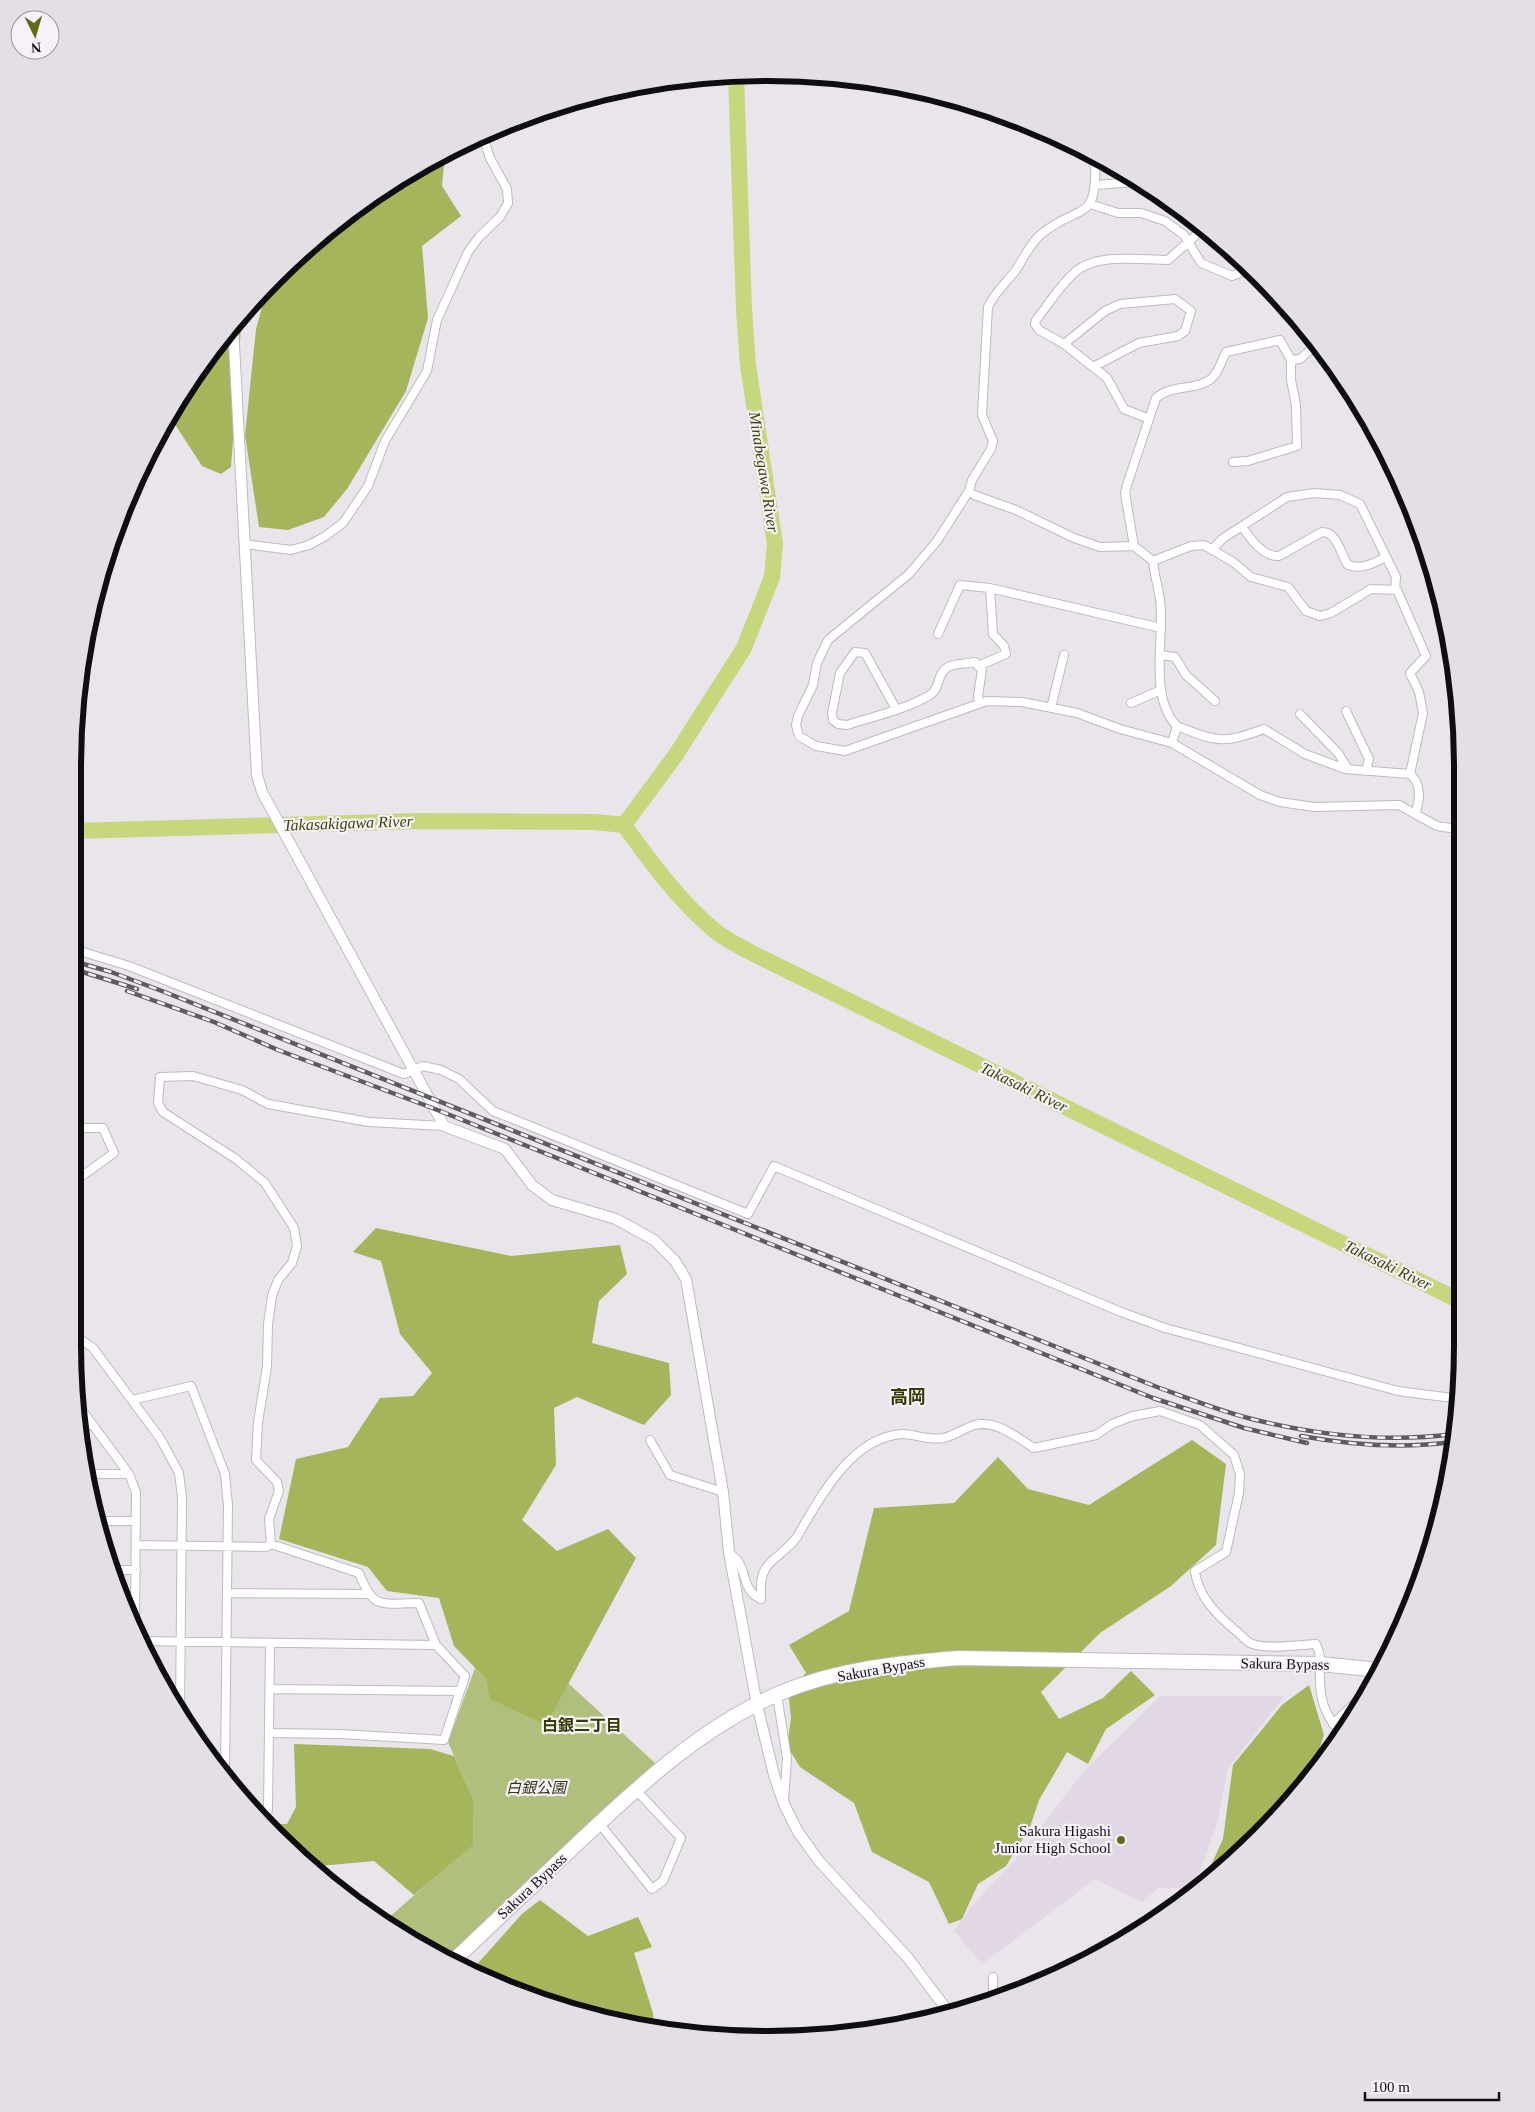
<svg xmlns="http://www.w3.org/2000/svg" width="1535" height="2112" font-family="'Times New Roman','Noto Sans JP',serif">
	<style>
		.built { fill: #e2d7e5 }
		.green { fill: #b1bf7d }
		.forest { fill: #a5b55c }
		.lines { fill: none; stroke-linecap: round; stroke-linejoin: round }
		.river { stroke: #c6d77e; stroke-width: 16 }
		.street-casing { stroke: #bfb9c1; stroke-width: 10 }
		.secondary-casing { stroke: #bfb9c1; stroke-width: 12 }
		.highway-casing { stroke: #bfb9c1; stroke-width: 16 }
		.street { stroke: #fff; stroke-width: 8 }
		.secondary { stroke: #fff; stroke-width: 10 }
		.highway { stroke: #fff; stroke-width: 14 }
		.rail-casing { stroke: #5d5b5e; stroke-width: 4.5 }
		.rail { stroke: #f7f1f9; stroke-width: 2.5; stroke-dasharray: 8; stroke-linecap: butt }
		.poi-dot { fill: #606c15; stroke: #f7f1f9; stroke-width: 2 }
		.labels { text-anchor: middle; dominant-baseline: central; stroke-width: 4.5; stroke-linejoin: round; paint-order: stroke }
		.street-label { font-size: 15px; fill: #0e0d0f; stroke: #f7f1f9 }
		.park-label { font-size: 15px; font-style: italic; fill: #303711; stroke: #f7f1f9 }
		.poi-label { font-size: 15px; fill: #0e0d0f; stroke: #f7f1f9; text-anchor: end }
		.water-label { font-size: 16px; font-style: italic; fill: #3c4600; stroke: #f7f1f9 }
		.neighbourhood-label { font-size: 16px; font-weight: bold; fill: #333b00; stroke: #f7f1f9 }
		.quarter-label { font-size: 18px; font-weight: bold; fill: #333b00; stroke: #f7f1f9 }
		.rim { fill: none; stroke: #0e0d0f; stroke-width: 6 }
	</style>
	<rect width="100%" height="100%" fill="#eae4eb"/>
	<!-- built -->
	<path class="built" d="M1160 1696H1284L1227 1770 1218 1820 1194 1888H1158L1142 1902 1095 1879 982 1964 954 1931 972 1906 1015 1860 1085 1770Z"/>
	<!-- green -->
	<path class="green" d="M475 1668 486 1679 546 1724 568 1683 655 1763 449 1960 387 1919 473 1844 474 1801 448 1742Z"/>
	<!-- forest -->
	<path class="forest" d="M445 154 442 186 461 216 422 246 428 318 406 391 347 489 324 517 288 530 259 527 245 435 256 329 268 286 309 245 420 165Z
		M242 313 231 467 221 474 202 466 169 415Z
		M1415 519 1426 544 1437 591 1423 554Z
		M376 1228 511 1256 620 1245 627 1274 599 1301 592 1343 669 1363 671 1395 644 1425 577 1397 554 1408 556 1465 522 1520 557 1551 608 1529 636 1558 546 1725 490 1699 486 1679 454 1646 439 1598 387 1591 368 1567 279 1539 296 1459 348 1447 380 1398 413 1396 432 1373 400 1334 381 1261 353 1252Z
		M1192 1440 1226 1464 1216 1545 1171 1586 1100 1633 1041 1692 1059 1719 1103 1698 1131 1671 1155 1695 1106 1729 1088 1764 1067 1752 1039 1800 1030 1827 1006 1866 978 1884 962 1919 949 1924 929 1882 872 1852 854 1803 800 1767 787 1746 791 1718 788 1691 806 1673 789 1645 849 1611 874 1508 954 1503 998 1457 1028 1489 1089 1505Z
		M1309 1685 1324 1735 1310 1777 1226 1867 1203 1883 1223 1839 1233 1765 1282 1705Z
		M294 1744 430 1749 454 1756 474 1801 473 1845 414 1895 374 1861 309 1867 271 1824H287L296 1807Z
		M540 1900 588 1936 638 1917 652 1947 634 1953 653 2013 654 2028 544 2003 470 1972 522 1914Z"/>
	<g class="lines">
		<!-- river -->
		<path class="river" d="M624 825 675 756 744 648 772 577 775 544 748 365 744 310 736 76
			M73 831 421 821 595 822 624 825C651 862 678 900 714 930 727 941 745 949 760 957L1460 1301"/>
		<!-- street casing -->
		<g class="street-casing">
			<path id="street" d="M1095 157C1098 226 1081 201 1040 235 1030 244 1023 259 1016 270 1006 283 995 292 988 307L982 415 993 441 991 449 972 480 969 491 974 495 1016 510 1074 538 1100 547 1134 546
				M1096 185 1136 182
				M1090 204 1118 213H1141L1165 221 1184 235 1201 263 1232 276 1248 270
				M1064 344 1105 311 1120 304 1175 299 1191 311 1185 331 1178 336 1139 343 1093 367
				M1291 360 1300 359 1315 346
				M1147 418 1124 409 1107 378 1064 344 1039 330 1035 324 1036 320C1048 305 1059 287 1073 274 1095 252 1139 260 1168 260L1204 228
				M969 491 937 541 909 574 828 640 817 663 813 685 798 716 796 725 799 736 816 746 845 751 987 701 1022 702 1077 713 1120 729 1172 743 1260 795 1280 802 1314 807 1399 805 1437 826 1457 829
				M1242 526C1250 539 1263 557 1279 556L1322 532C1338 532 1340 554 1348 565 1362 570 1374 563 1386 557
				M244 544 291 550 309 545 324 537 343 523 368 486 385 441 427 371 437 320 468 252 479 237 500 217 508 203 507 189 490 158 483 137
				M1212 550 1222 539 1287 497 1314 493 1340 495 1360 504 1396 577 1395 590
				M1153 561 1191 546 1204 545 1233 562 1251 577 1288 587 1306 611 1320 616 1331 613 1371 589 1397 590 1426 656 1410 673 1419 692 1423 713 1410 774
				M938 634 960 585 990 588
				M1161 655 1175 657 1186 675 1215 701
				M978 666 1006 654 1004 646 993 634 990 588 1161 628
				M1131 703 1161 690
				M1051 708 1064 655
				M896 709 865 653 855 652 840 673 832 713 833 720 838 724 847 725C872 717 907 709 930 695 941 688 936 674 948 667 955 663 967 664 975 662L982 670 978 696 979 704
				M1346 711 1369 759 1366 771
				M1300 714 1338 753 1348 769
				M1177 726C1218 742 1222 744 1264 729L1305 754 1345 769 1410 774C1422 784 1420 801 1415 814
				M1172 743 1177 726C1148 697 1165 637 1160 599 1158 586 1154 574 1153 561L1134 546 1125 493 1127 485 1156 398C1172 384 1195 391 1211 379 1218 374 1222 360 1226 352L1280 340 1291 360V380L1296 405 1297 446 1248 461 1233 462
				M73 949 129 966 404 1074 423 1066 441 1070 459 1079 493 1111 748 1214 774 1166 1121 1312 1165 1328 1398 1391 1460 1399
				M73 1176H82L114 1153 103 1128H73
				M73 1334 93 1348 160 1438 179 1473 182 1497 180 1713
				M132 1400 191 1386 225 1474 228 1505 225 1771
				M81 1409 129 1474 136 1492 135 1628
				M83 1425H93
				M650 1440 670 1475 723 1492
				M90 1474H129
				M96 1521H136
				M136 1545 266 1547 271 1544 269 1519 279 1491 277 1482 256 1460 258 1422 267 1367 268 1324 272 1296 278 1280 292 1263 297 1246 294 1228 265 1183 236 1159 163 1112 158 1103 160 1077 193 1076 242 1090 268 1104 369 1122 444 1126
				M729 1552C731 1555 736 1558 738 1561 747 1575 743 1591 761 1599 758 1558 776 1564 797 1537 819 1499 851 1437 902 1434 916 1434 929 1441 943 1438 954 1436 964 1428 975 1425 997 1420 1016 1437 1034 1448L1096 1435 1112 1424 1133 1416 1160 1411 1200 1425 1234 1455 1240 1474 1239 1493 1226 1552 1195 1571C1198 1596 1216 1614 1235 1630 1240 1634 1245 1640 1250 1643 1264 1650 1300 1645 1316 1644 1321 1654 1320 1661 1320 1671 1319 1695 1323 1715 1341 1732
				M113 1570H136
				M227 1593 367 1594
				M140 1641 436 1645
				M270 1689 460 1691
				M777 1695 787 1758 784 1800
				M1333 1724 1367 1691
				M269 1733 340 1734 444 1740 465 1676 436 1645 419 1603C381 1603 374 1611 359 1573L271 1544
				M259 1810H268L270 1643
				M599 1823 652 1889 663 1881 681 1838 635 1789
				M993 1977V1997"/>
		</g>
		<!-- secondary casing -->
		<g class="secondary-casing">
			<path id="secondary" d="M233 326 257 775 262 792 444 1126 505 1149 532 1185 552 1200 616 1219 654 1240 675 1261 686 1279 723 1492 729 1552 757 1705 774 1775 784 1804 798 1832 819 1861 908 1958 947 2010"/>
		</g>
		<!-- highway casing -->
		<g class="highway-casing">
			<path id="highway" d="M452 1962C494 1922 536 1883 578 1843 640 1785 701 1727 780 1693 837 1669 897 1663 958 1658L1320 1664 1380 1670"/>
		</g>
		<!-- street -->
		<use href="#street" class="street"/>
		<!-- secondary -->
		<use href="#secondary" class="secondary"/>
		<!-- highway -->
		<use href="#highway" class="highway"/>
		<!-- rail casing -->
		<g class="rail-casing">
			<path id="rail" d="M73 961 111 972 162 991 1157 1387C1187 1398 1217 1410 1248 1418 1314 1435 1386 1443 1454 1434
				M73 969 137 989
				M127 991 214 1022 278 1050 435 1109 1153 1398 1244 1428 1307 1443
				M1301 1436C1351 1445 1401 1449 1452 1442"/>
		</g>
		<!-- rail -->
		<use href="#rail" class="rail"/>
	</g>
	<!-- markers -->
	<circle class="poi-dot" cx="1121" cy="1840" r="5"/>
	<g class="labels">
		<!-- street labels -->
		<g class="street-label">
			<text transform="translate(1285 1664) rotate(1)">Sakura Bypass</text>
			<text transform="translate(881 1669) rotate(-10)">Sakura Bypass</text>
			<text transform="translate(532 1886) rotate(-43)">Sakura Bypass</text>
		</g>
		<!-- park labels -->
		<g class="park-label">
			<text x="536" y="1788">白銀公園</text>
		</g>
		<!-- poi labels -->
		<g class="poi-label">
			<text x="1111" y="1831">Sakura Higashi<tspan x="1111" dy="17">Junior High School</tspan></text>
		</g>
		<!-- water labels -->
		<g class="water-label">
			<text transform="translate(764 472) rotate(81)">Minabegawa River</text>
			<text transform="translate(348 823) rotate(-2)">Takasakigawa River</text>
			<text transform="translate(1024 1087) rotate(26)">Takasaki River</text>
			<text transform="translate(1388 1265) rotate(26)">Takasaki River</text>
		</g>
		<!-- neighbourhood labels -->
		<g class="neighbourhood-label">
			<text x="582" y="1725">白銀二丁目</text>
		</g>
		<!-- quarter labels -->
		<g class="quarter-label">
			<text x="908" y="1397">高岡</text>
		</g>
	</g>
	<!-- crop -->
	<path d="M0 0H1535V2112H0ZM767 81H768A686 686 0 0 1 1454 767V1345A686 686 0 0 1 768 2031H767A686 686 0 0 1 81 1345V767A686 686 0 0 1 767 81Z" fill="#e4dfe6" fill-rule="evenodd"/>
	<path class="rim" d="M767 81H768A686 686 0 0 1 1454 767V1345A686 686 0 0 1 768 2031H767A686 686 0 0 1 81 1345V767A686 686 0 0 1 767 81Z"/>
	<!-- north arrow -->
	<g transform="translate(35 35) rotate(175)"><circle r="24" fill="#f7f1f9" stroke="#9a969b"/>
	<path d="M0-4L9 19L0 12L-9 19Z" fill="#606c15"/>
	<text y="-8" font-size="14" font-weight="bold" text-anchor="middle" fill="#0e0d0f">N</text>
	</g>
	<!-- scale -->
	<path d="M1365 2092v8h134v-8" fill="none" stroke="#0e0d0f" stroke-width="2.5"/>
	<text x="1372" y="2092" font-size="15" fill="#0e0d0f" stroke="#f7f1f9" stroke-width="4" paint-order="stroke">100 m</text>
</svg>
